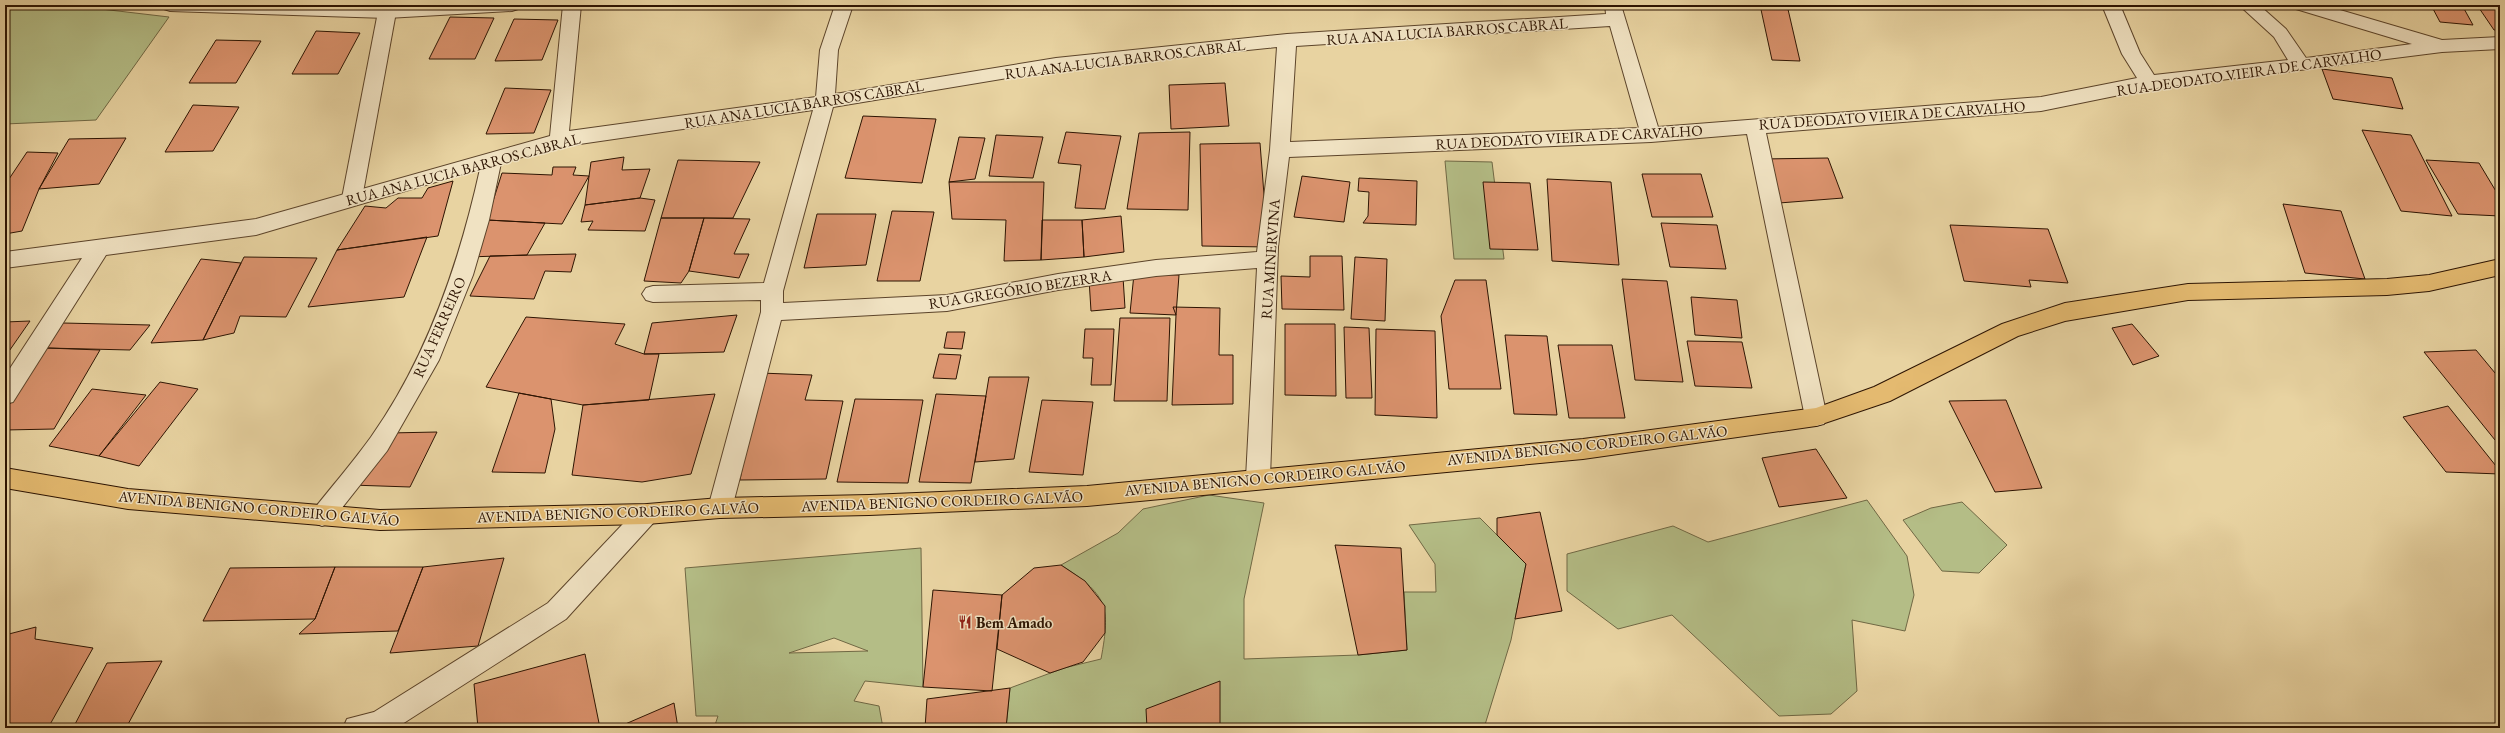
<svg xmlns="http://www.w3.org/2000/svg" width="2505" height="733" font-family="'EB Garamond',serif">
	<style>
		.green { fill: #b4bd86; stroke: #706844; fill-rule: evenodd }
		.building { fill: #db936e; stroke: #2d1402 }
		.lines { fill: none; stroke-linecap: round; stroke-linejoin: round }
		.lane-casing { stroke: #5c442a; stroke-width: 2 }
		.street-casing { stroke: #5c442a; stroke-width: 2 }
		.primary-casing { stroke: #2d1402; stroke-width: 2 }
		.lane { fill: #f0e2c2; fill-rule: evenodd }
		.street { fill: #f0e2c2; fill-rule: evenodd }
		.primary { fill: #e4ba70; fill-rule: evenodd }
		.labels { text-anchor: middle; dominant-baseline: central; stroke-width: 3; stroke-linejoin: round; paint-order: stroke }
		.street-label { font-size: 15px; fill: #2d1402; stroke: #f0e2c2 }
		.poi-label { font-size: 15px; font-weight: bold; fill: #2d1402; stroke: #f0e2c2; text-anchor: start }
	</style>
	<rect width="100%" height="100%" fill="#e8d3a1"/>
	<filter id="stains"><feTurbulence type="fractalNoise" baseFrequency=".005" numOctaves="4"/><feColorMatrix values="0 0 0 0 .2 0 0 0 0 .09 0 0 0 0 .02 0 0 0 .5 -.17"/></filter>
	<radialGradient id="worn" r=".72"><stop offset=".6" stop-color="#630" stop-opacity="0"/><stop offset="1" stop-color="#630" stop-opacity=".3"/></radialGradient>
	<!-- green -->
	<path class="green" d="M5 5H67L169 17 96 120 5 124Z
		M1445 161 1492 162 1504 259H1454Z
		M1209 495 1264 503 1244 599V659L1358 655 1407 650 1404 592H1436L1435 564 1409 525 1480 518 1526 564 1511 640 1484 728H1006L1010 688 1064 668 1101 659C1111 605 1107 595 1061 565L1118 533 1143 509Z
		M1867 500 1907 556 1914 595 1905 631 1852 620 1857 691 1831 714 1779 716 1672 615 1618 629 1567 591V554L1673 526 1708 542Z
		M1962 502 2007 545 1979 573 1942 571 1903 520 1931 508Z
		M921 548 923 687 865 681 854 701 879 706 883 728H714L718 716H696L685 568ZM834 638 868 651 789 653Z"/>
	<!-- building -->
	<path class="building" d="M1760 5H1787L1800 61 1772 60Z
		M2431 5H2462L2473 25 2440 22Z
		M2477 5H2500V30H2494Z
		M450 17 494 18 475 59H429Z
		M514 19 558 20 542 60 495 61Z
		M316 31 360 33 338 74H292Z
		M216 40 261 41 236 83H189Z
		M2322 69 2392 78 2403 109 2333 99Z
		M1225 83 1229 126 1171 129 1169 85Z
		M505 88 551 90 534 133 486 134Z
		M193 105 239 107 213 151 165 152Z
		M863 116 936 119 922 183 845 178Z
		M2362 130 2411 135 2452 216 2401 211Z
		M1066 132 1121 136 1105 209 1075 208 1081 165 1058 163Z
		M1190 132 1188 210 1127 209 1139 133Z
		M996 135 1043 137 1033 178 989 176Z
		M959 137 985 138 975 179 949 182Z
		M126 138 99 184 39 189 69 139Z
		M1260 143 1268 247 1202 246 1200 144Z
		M27 152 58 153 39 189 22 231 5 234V185Z
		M624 157 622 170 650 169 640 198 585 205 591 162Z
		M1828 158 1843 198 1779 203 1762 159Z
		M678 160 760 162 733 218H661Z
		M2426 160 2479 163 2500 198V216L2458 214Z
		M553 167H576L573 175 589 176 562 224 487 220 502 173 552 175Z
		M1642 174H1701L1713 217H1652Z
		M1302 176 1350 182 1344 222 1294 217Z
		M1359 178 1417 181 1416 225 1363 223 1368 216 1369 192 1358 191Z
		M1547 179 1611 182 1619 265 1552 261Z
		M453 181 438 236 337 250 365 206 386 208 398 198H422L428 188Z
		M949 182H1044L1041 260 1004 261 1006 220 952 219Z
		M1483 182 1530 183 1538 250 1490 249Z
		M640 198 655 200 645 231 588 230 593 221 581 222 585 205Z
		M2283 204 2341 211 2365 279 2305 273Z
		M892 211 934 212 920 281H877Z
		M817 214H876L866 265 804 268Z
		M1121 216 1124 252 1084 257 1082 220Z
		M661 218H704L689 271 681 283 644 281Z
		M704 218 750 219 734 254H749L739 278 689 271Z
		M487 220 545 223 527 255 468 257Z
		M1042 220H1082L1084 257 1041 260Z
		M1661 223 1717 225 1726 269 1670 267Z
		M1950 225 2048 229 2068 283 2029 280 2031 287 1964 281Z
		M427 237 404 297 308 307 337 250Z
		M576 254 571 272 545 271 534 299 470 296 490 256Z
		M1310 256H1342L1344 310 1282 309 1281 276 1310 277Z
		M244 257 317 258 286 317 240 316 234 333 203 340Z
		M1355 257 1387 259 1385 321 1351 319Z
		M201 259 241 263 203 340 151 343Z
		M1134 274 1179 275 1176 315 1130 313Z
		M1123 277 1125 308 1091 311 1089 279Z
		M1622 279 1667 281 1683 382 1635 380Z
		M1455 280H1486L1501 389H1449L1441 316Z
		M1691 297 1737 300 1742 338 1695 335Z
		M1173 307 1220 308 1219 355H1233V404L1172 405 1176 315Z
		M737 315 724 352 644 354 652 323Z
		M526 317 625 324 615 344 644 354H659L649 400 583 405 486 387Z
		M1120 318H1170L1167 401H1114Z
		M30 321 5 357V322Z
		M63 323 150 325 130 350 47 348Z
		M1285 324H1335L1336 396 1285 395Z
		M2132 324 2159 356 2133 365 2112 328Z
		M1344 327 1369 328 1372 398H1346Z
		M1085 329H1114L1111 385H1091L1093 358H1083Z
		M1376 329 1435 331 1437 418 1375 415Z
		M947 332H965L962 349 944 348Z
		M1505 335 1547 336 1557 415 1514 414Z
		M1687 341 1742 342 1752 388 1695 386Z
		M1558 345H1612L1625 418H1569Z
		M47 348 100 350 54 429 5 430V411Z
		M2476 350 2500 379V439L2495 440 2424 352Z
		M939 354 961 355 956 379 933 378Z
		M760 373 812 375 805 400 843 401 826 479 740 480Z
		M989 377H1029L1014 459 975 462Z
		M160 382 198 389 139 466 99 456Z
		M92 389 146 395 99 456 49 446Z
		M519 393 551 399 555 429 545 473 492 472Z
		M715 394 691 474 642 482 572 475 583 405Z
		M936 394 986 396 971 483 919 482Z
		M855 399 923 400 908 483 837 482Z
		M1042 400 1093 402 1083 475 1029 472Z
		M2006 400 2042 488 1995 492 1949 401Z
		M2448 406 2500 471V474L2446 472 2403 417Z
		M437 432 410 487 351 485 389 433Z
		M1816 449 1847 498 1779 507 1762 458Z
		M1540 512 1562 611 1515 619 1526 564 1497 535V518Z
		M1335 545 1401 548 1407 650 1358 655Z
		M504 558 478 646 390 653 423 567Z
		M1061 565 1085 581 1105 606V633L1083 662 1050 673 997 649 1002 595 1034 568Z
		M335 567 315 619 203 621 230 568Z
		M335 567H423L398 631 299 634 315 619Z
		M933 590 1002 595 992 691 923 687Z
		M36 627 35 639 93 648 48 728H5V635Z
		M585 654 600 728H478L474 684Z
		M162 661 126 728H73L107 663Z
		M1220 681V728H1147L1146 709Z
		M1010 688 1006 728H925L927 699Z
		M674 703 678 728H624L623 725Z"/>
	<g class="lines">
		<!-- lane casing -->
		<g class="lane-casing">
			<path id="lane" d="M387 6 393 8 396 12 362 198 359 203 352 206 345 203 342 198 378 12 381 8Z"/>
		</g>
		<!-- street casing -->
		<g class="street-casing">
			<path id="street" d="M161 5H521L518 9 512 11 387 18 170 11 164 9Z
				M563 5H581L569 131 816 97 820 50 835 5H853L838 50 835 94 1056 58 1287 34 1606 14 1605 5H1621L1658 127 2041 97 2137 78 2122 54 2102 5H2120L2140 53 2154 75 2288 60 2274 37 2239 5H2259L2286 29 2306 58 2412 44 2296 9 2293 5H2323L2442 40 2500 37V49L2442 52 2149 89 2041 111 1766 133 1827 417 1824 424 1816 426 1808 424 1805 417 1747 134 1651 142 1289 157 1278 247 1270 478 1266 485 1258 488 1250 485 1246 478 1257 268 1156 276 1058 290 947 311 781 320 732 508 728 515 720 518 712 515 708 508 761 312V300L653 302 646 300 642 294 646 288 653 286 764 283 813 110 559 147 501 163 489 220 473 275 439 360 387 451 330 523 322 526 314 523 310 516 314 509C333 485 353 462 371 437 427 358 459 264 480 169L256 235 106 255 13 402 5 404V376L82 258 5 268V252L256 219 550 136ZM1610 26 1639 128 1290 142 1296 46ZM1277 47 1270 150 1257 252 1156 260 1058 274 947 295 783 303V291L833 107 1056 70Z
				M647 504 655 507 659 514 655 521 566 619 396 728H343L347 719 374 712 548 603 639 507Z"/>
		</g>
		<!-- primary casing -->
		<g class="primary-casing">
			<path id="primary" d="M2500 259V275L2429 291 2387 295 2188 300 2065 321 2018 336 1890 401 1816 426 1583 459 1087 506 869 515 720 518 647 524 380 530 128 509 5 488V468L128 489 380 510 647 504 720 498 869 495 1087 486 1583 439 1816 408 1874 387 2002 324 2065 303 2188 284 2387 279 2429 275Z"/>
		</g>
		<!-- lane -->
		<use href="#lane" class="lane"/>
		<!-- street -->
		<use href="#street" class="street"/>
		<!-- primary -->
		<use href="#primary" class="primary"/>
	</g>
	<!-- icons -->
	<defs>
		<g id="restaurant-bare" transform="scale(1.08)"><path d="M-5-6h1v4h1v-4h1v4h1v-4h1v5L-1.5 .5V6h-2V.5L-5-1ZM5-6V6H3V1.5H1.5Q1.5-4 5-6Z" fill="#8f2418" stroke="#f0e2c2" stroke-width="2.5" paint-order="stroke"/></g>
	</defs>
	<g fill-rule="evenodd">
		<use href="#restaurant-bare" x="965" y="622"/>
	</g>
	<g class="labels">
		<!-- street labels -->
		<g class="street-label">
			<text transform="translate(1447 31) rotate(-4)">RUA ANA LUCIA BARROS CABRAL</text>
			<text transform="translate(1125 59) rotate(-7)">RUA ANA LUCIA BARROS CABRAL</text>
			<text transform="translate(2249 72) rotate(-8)">RUA DEODATO VIEIRA DE CARVALHO</text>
			<text transform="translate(804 104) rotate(-9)">RUA ANA LUCIA BARROS CABRAL</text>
			<text transform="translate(1892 115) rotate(-4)">RUA DEODATO VIEIRA DE CARVALHO</text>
			<text transform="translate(1569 137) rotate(-3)">RUA DEODATO VIEIRA DE CARVALHO</text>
			<text transform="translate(463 169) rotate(-15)">RUA ANA LUCIA BARROS CABRAL</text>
			<text transform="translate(1270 259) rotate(-86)">RUA MINERVINA</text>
			<text transform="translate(1020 289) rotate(-9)">RUA GREGÓRIO BEZERRA</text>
			<text transform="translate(439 327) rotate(-66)">RUA FERREIRO</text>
			<text transform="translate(1587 445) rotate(-6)">AVENIDA BENIGNO CORDEIRO GALVÃO</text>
			<text transform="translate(1265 478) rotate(-5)">AVENIDA BENIGNO CORDEIRO GALVÃO</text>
			<text transform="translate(942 501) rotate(-2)">AVENIDA BENIGNO CORDEIRO GALVÃO</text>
			<text transform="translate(259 508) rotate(5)">AVENIDA BENIGNO CORDEIRO GALVÃO</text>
			<text transform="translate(618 512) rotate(-2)">AVENIDA BENIGNO CORDEIRO GALVÃO</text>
		</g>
		<!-- poi labels -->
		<g class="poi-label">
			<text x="976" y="622">Bem Amado</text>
		</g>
	</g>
	<!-- margin -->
	<rect width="2505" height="733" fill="none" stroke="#e8d3a1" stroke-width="20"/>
	<rect x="6" y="6" width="2493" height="721" fill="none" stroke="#2d1402" stroke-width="2"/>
	<rect x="10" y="10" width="2485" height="713" fill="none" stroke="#2d1402"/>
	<rect width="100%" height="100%" filter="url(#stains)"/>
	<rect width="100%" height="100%" fill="url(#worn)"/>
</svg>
